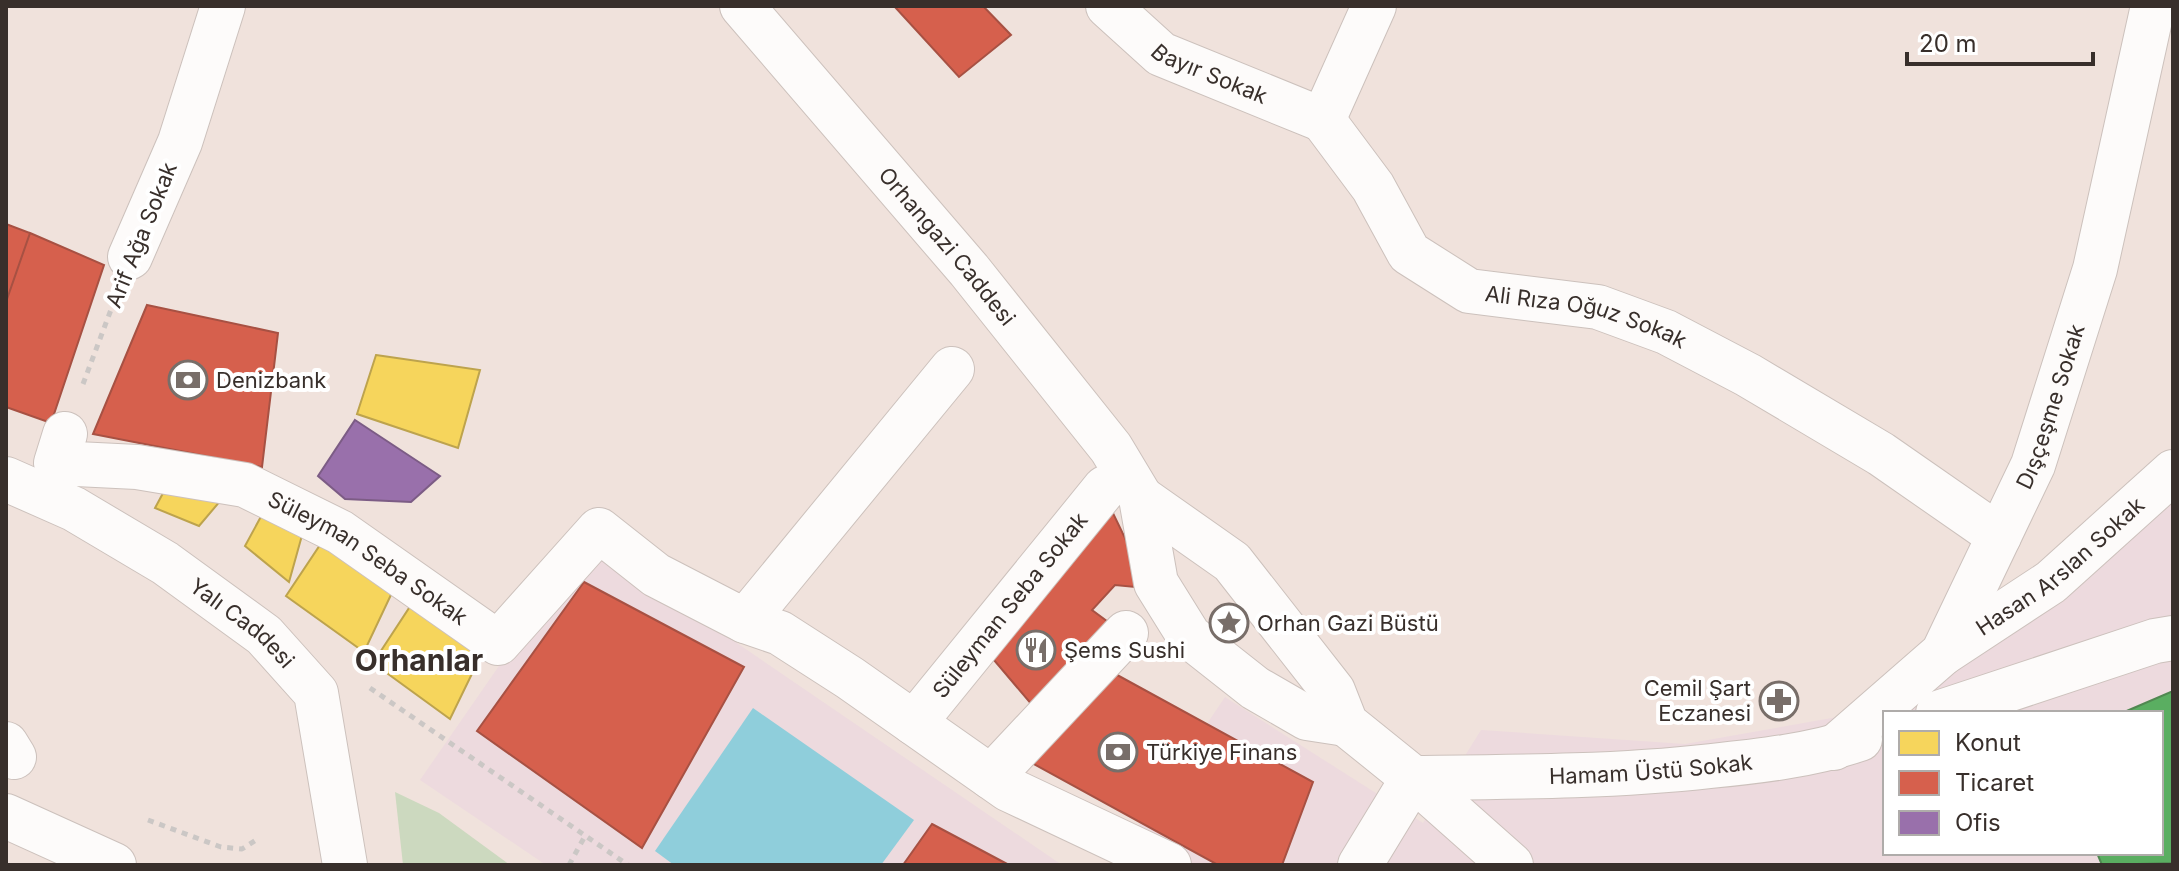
<svg xmlns="http://www.w3.org/2000/svg" width="2179" height="871" font-family="Inter,sans-serif">
	<style>
		.commercial { fill: #eddade; fill-rule: evenodd }
		.green { fill: #ccd9bf }
		.water { fill: #8fcedb }
		.homes { fill: #f6d55c; stroke: #bda34d; stroke-width: 2 }
		.shops { fill: #d6604d; stroke: #a75143; stroke-width: 2 }
		.offices { fill: #9970ab; stroke: #7c5c85; stroke-width: 2 }
		.public { fill: #5aae61; stroke: #508851; stroke-width: 2 }
		.lines { fill: none; stroke-linecap: round; stroke-linejoin: round }
		.pedestrian-casing { stroke: #ccc1bc; stroke-width: 46 }
		.minor-casing { stroke: #ccc1bc; stroke-width: 46 }
		.tertiary-casing { stroke: #ccc1bc; stroke-width: 46 }
		.primary-casing { stroke: #ccc1bc; stroke-width: 46 }
		.path { stroke: #cbc7c5; stroke-width: 5; stroke-dasharray: 6 6; stroke-linecap: butt }
		.pedestrian { stroke: #fdfbfa; stroke-width: 44 }
		.minor { stroke: #fdfbfa; stroke-width: 44 }
		.tertiary { stroke: #fdfbfa; stroke-width: 44 }
		.primary { stroke: #fdfbfa; stroke-width: 44 }
		.labels { text-anchor: middle; dominant-baseline: central; stroke-width: 8; stroke-linejoin: round; paint-order: stroke }
		.street-label { font-size: 22px; fill: #382f2b; stroke: #fff }
		.poi-label { font-size: 22px; fill: #382f2b; stroke: #fff; text-anchor: start }
		.district-label { font-size: 30px; font-weight: bold; fill: #382f2b; stroke: #fff }
	</style>
	<rect width="100%" height="100%" fill="#f0e2dc"/>
	<!-- commercial -->
	<path class="commercial" d="M2173 456V865H1112L1225 697 1423 823 1481 730 1685 744 1860 713ZM1885 713H2161V853H1885Z
		M586 540 1062 865H546L420 780Z"/>
	<!-- green -->
	<path class="green" d="M395 792 439 813 510 865H403Z"/>
	<!-- water -->
	<path class="water" d="M753 708 914 820 881 865H674L655 851Z"/>
	<!-- homes -->
	<path class="homes" d="M376 355 480 370 458 448 357 414Z
		M169 482 221 500 199 526 155 508Z
		M264 511 306 521 289 582 245 546Z
		M326 536 397 582 364 652 286 596Z
		M413 602 484 649 450 719 373 663Z"/>
	<!-- shops -->
	<path class="shops" d="M894 6H983L1011 35 959 77Z
		M6 224 30 233 6 302Z
		M30 233 104 265 51 423 6 407V302Z
		M147 305 278 333 262 467 93 434Z
		M1110 507 1140 569 1135 587 1115 585 1092 610 1115 627 1033 706 988 653Z
		M584 582 744 667 642 848 477 731Z
		M1108 670 1313 782 1282 865H1218L1021 757Z
		M932 824 1009 865H903Z"/>
	<!-- offices -->
	<path class="offices" d="M355 420 440 476 411 502 345 499 318 476Z"/>
	<!-- public -->
	<path class="public" d="M2173 691V863L2102 865 2097 853H2161V713H2122Z"/>
	<g class="lines">
		<!-- pedestrian casing -->
		<g class="pedestrian-casing">
			<g id="pedestrian">
				<path d="M130 257 180 142 223 6"/>
				<path id="s1" d="M65 434 56 463 137 467 245 485 340 532 498 643 599 530 656 575 745 621 780 633 850 678 1008 789 1169 865"/>
				<path d="M745 621 952 369"/>
				<path id="s2" d="M914 723 1105 488"/>
				<path d="M6 744 14 757"/>
				<path d="M991 777 1126 633"/>
				<path d="M1413 778 1511 865"/>
			</g>
		</g>
		<!-- minor casing -->
		<g class="minor-casing">
			<g id="minor">
				<path id="s3" d="M1108 6 1161 54 1323 120"/>
				<path id="s4" d="M1323 120 1373 187 1409 253 1469 291 1598 307 1666 332 1748 375 1881 454 1999 536"/>
				<path d="M1323 120 1374 6"/>
				<path id="s5" d="M1943 653 2051 582 2173 472"/>
			</g>
		</g>
		<!-- tertiary casing -->
		<g class="tertiary-casing">
			<g id="tertiary">
				<path id="s6" d="M742 6 969 270 1111 448 1141 498 1156 583 1189 636 1255 688 1307 718 1346 724"/>
				<path id="s7" d="M6 479 74 509 165 563 264 635 316 693 345 865"/>
				<path d="M1141 498 1232 562 1333 691 1346 724 1413 778"/>
				<path d="M1938 713 2155 641 2173 638"/>
				<path id="s8" d="M1834 748 1943 653 2033 465 2095 269 2153 6"/>
				<path id="s9" d="M1413 778C1512 777 1612 777 1711 766 1761 761 1812 755 1860 739"/>
				<path d="M1360 865 1413 778"/>
			</g>
		</g>
		<!-- primary casing -->
		<g class="primary-casing">
			<path id="primary" d="M6 816 114 865"/>
		</g>
		<!-- path -->
		<path class="path" d="M83 384 112 307
			M370 688 628 865
			M148 820 221 847 242 849 256 840
			M569 865 585 836"/>
		<!-- pedestrian -->
		<use href="#pedestrian" class="pedestrian"/>
		<!-- minor -->
		<use href="#minor" class="minor"/>
		<!-- tertiary -->
		<use href="#tertiary" class="tertiary"/>
		<!-- primary -->
		<use href="#primary" class="primary"/>
	</g>
	<!-- icons -->
	<defs>
		<g id="bank-ring" transform="scale(2)"><circle r="9.5" fill="#fff" stroke="#786e69" stroke-width="1.5"/><path d="M-6-4H6V4H-6ZM0-2.3a2.3 2.3 0 1 0 0 4.6a2.3 2.3 0 1 0 0-4.6Z" fill="#786e69"/></g>
		<g id="sight-ring" transform="scale(2)"><circle r="9.5" fill="#fff" stroke="#786e69" stroke-width="1.5"/><path d="M0-6L1.8-2.2L6-1.7L2.9 1.2L3.7 5.4L0 3.3L-3.7 5.4L-2.9 1.2L-6-1.7L-1.8-2.2Z" fill="#786e69"/></g>
		<g id="restaurant-ring" transform="scale(2)"><circle r="9.5" fill="#fff" stroke="#786e69" stroke-width="1.5"/><path d="M-5-6h1v4h1v-4h1v4h1v-4h1v5L-1.5 .5V6h-2V.5L-5-1ZM5-6V6H3V1.5H1.5Q1.5-4 5-6Z" fill="#786e69"/></g>
		<g id="pharmacy-ring" transform="scale(2)"><circle r="9.5" fill="#fff" stroke="#786e69" stroke-width="1.5"/><path d="M-2-6h4v4h4v4h-4v4h-4v-4h-4v-4h4Z" fill="#786e69"/></g>
	</defs>
	<g fill-rule="evenodd">
		<use href="#bank-ring" x="188" y="380"/>
		<use href="#sight-ring" x="1229" y="623"/>
		<use href="#restaurant-ring" x="1036" y="650"/>
		<use href="#pharmacy-ring" x="1779" y="701"/>
		<use href="#bank-ring" x="1118" y="752"/>
	</g>
	<g class="labels">
		<!-- street labels -->
		<g class="street-label">
			<text stroke="none"><textPath href="#s3" startOffset="124">Bayır Sokak</textPath></text>
			<text transform="translate(141 235) rotate(-68)">Arif Ağa Sokak</text>
			<text stroke="none"><textPath href="#s6" startOffset="316">Orhangazi Caddesi</textPath></text>
			<text stroke="none"><textPath href="#s4" startOffset="350">Ali Rıza Oğuz Sokak</textPath></text>
			<text stroke="none"><textPath href="#s8" startOffset="414">Dışçeşme Sokak</textPath></text>
			<text stroke="none"><textPath href="#s1" startOffset="364">Süleyman Seba Sokak</textPath></text>
			<text stroke="none"><textPath href="#s5" startOffset="146">Hasan Arslan Sokak</textPath></text>
			<text stroke="none"><textPath href="#s2" startOffset="152">Süleyman Seba Sokak</textPath></text>
			<text stroke="none"><textPath href="#s7" startOffset="278">Yalı Caddesi</textPath></text>
			<text stroke="none"><textPath href="#s9" startOffset="238">Hamam Üstü Sokak</textPath></text>
		</g>
		<!-- poi labels -->
		<g class="poi-label">
			<text x="216" y="380">Denizbank</text>
			<text x="1257" y="623">Orhan Gazi Büstü</text>
			<text x="1064" y="650">Şems Sushi</text>
			<text x="1751" y="688" text-anchor="end">Cemil Şart<tspan x="1751" dy="25">Eczanesi</tspan></text>
			<text x="1146" y="752">Türkiye Finans</text>
		</g>
		<!-- district labels -->
		<g class="district-label">
			<text x="419" y="660">Orhanlar</text>
		</g>
	</g>
	<!-- border -->
	<rect width="2179" height="871" fill="none" stroke="#382f2b" stroke-width="16"/>
	<!-- legend -->
	<rect x="1883" y="711" width="280" height="144" fill="#ffffff" stroke="#afacaa" stroke-width="2"/>
	<rect x="1899" y="731" width="40" height="24" fill="#f6d55c" stroke="#afacaa" stroke-width="2"/>
	<text x="1955" y="751" font-size="24" fill="#382f2b">Konut</text>
	<rect x="1899" y="771" width="40" height="24" fill="#d6604d" stroke="#afacaa" stroke-width="2"/>
	<text x="1955" y="791" font-size="24" fill="#382f2b">Ticaret</text>
	<rect x="1899" y="811" width="40" height="24" fill="#9970ab" stroke="#afacaa" stroke-width="2"/>
	<text x="1955" y="831" font-size="24" fill="#382f2b">Ofis</text>
	<!-- scale -->
	<path d="M1907 52v12h186v-12" fill="none" stroke="#382f2b" stroke-width="4"/>
	<text x="1919" y="52" font-size="24" fill="#382f2b" stroke="#ffffff" stroke-width="6" paint-order="stroke">20 m</text>
</svg>
